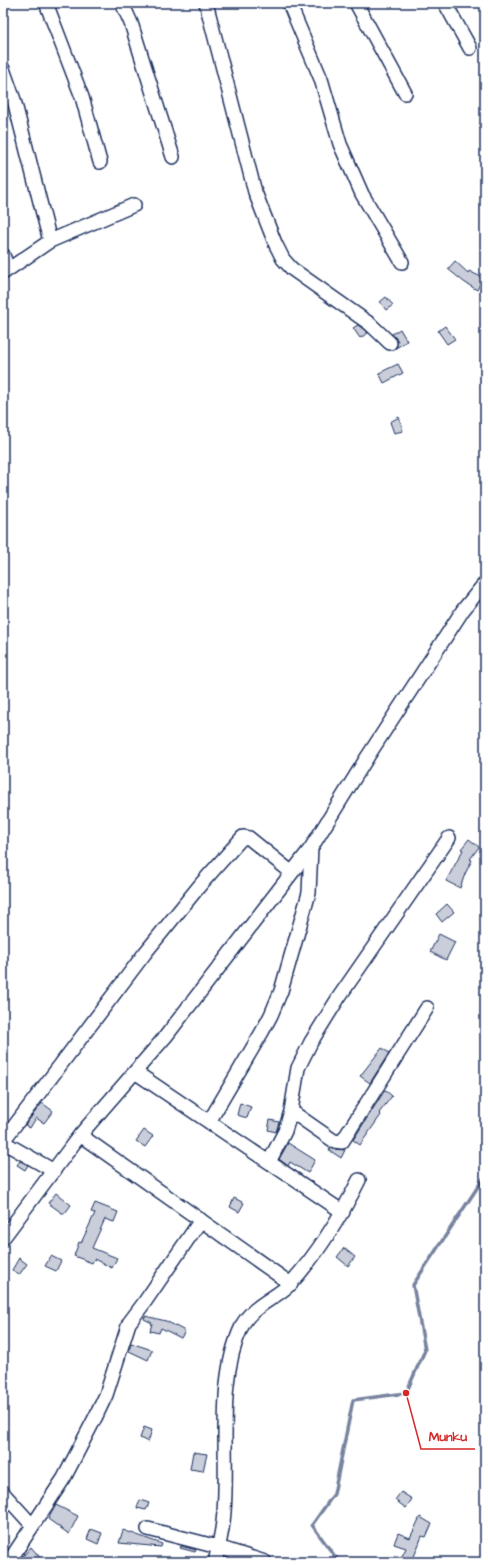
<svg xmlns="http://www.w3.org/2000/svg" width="488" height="1565" font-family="'Architects Daughter',sans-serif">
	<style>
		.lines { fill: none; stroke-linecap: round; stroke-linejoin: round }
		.stream { stroke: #77839f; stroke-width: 3.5 }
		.building { fill: #caceda; stroke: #1b2f5e }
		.minor-casing { stroke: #1b2f5e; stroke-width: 16 }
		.minor { stroke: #fff; stroke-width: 13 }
		.leader { fill: none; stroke: #d62828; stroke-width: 1.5 }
		.callout-dot { fill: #d62828; stroke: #fff; stroke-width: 1.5 }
		.callout-label { font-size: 13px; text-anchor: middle; font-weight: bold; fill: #d62828; stroke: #fff; stroke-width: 3; stroke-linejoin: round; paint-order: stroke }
	</style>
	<rect width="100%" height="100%" fill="#fff"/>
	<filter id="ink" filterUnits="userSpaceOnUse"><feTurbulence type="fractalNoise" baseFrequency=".025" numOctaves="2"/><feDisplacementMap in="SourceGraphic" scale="8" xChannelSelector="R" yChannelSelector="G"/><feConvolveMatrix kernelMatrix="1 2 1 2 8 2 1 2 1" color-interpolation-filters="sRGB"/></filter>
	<g filter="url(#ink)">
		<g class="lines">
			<!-- stream -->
			<path class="stream" d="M339 1562 312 1525 334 1494 353 1400 406 1393 425 1350 413 1285 485 1176"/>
		</g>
		<!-- building -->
		<path class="building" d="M455 261 468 273 469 271 483 278 477 290 464 282 448 269Z
			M386 297 393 305 386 310 380 302Z
			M358 325 368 333 360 338 353 328Z
			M445 326 455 339 447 344 438 331Z
			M400 329 407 341 396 348 398 341 392 334Z
			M398 364 403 373 384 383 379 373Z
			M399 417 403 431 394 433 390 422Z
			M469 839 479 847 470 859 472 860 465 874 460 888 446 881 463 850 461 849Z
			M447 904 454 912 442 922 436 914Z
			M439 934 455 942 446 960 430 952Z
			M382 1048 389 1053 370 1083 360 1076Z
			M385 1090 392 1096 379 1113 381 1115 360 1145 353 1140Z
			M42 1103 53 1111 44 1123 36 1118 30 1128 25 1125Z
			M240 1103 251 1107 247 1118 237 1115Z
			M270 1120 279 1122 276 1132 268 1130Z
			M144 1130 153 1136 145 1147 136 1141Z
			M288 1143 315 1160 308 1173 290 1162 288 1166 279 1159Z
			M330 1148 333 1149 345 1150 341 1158 329 1150Z
			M20 1161 28 1165 25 1170 17 1165Z
			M56 1193 71 1205 65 1213H62L48 1203Z
			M234 1198 244 1203 239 1212 230 1207Z
			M95 1203 118 1212 114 1222 105 1219 92 1248 117 1258 112 1268 94 1259 92 1263 74 1256 79 1242 81 1243 95 1213 91 1212Z
			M344 1248 355 1257 348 1266 337 1257Z
			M51 1256 61 1261 56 1271 45 1266Z
			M19 1258 27 1264 19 1275 12 1270Z
			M145 1316 166 1321 185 1331 181 1338 161 1328 159 1333 150 1331 152 1323 144 1319Z
			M131 1343 152 1350 148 1360 129 1351Z
			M144 1427 152 1430 148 1442 140 1438Z
			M193 1452 207 1454 203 1471 190 1469Z
			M401 1492 412 1499 406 1508 395 1500Z
			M140 1500 149 1503 146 1510 137 1508Z
			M56 1505 78 1516 69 1534 48 1519Z
			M420 1517 432 1524 426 1537 422 1536 412 1562H399L406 1548 394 1544 398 1533 410 1538Z
			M91 1529 102 1533 98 1544 87 1539Z
			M123 1530 162 1544 161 1547 119 1543Z
			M181 1546 196 1550 195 1552 180 1548Z
			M31 1547 44 1562H18Z"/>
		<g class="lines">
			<!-- minor casing -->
			<g class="minor-casing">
				<path id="minor" d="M46 3 82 97 100 162
					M122 3 131 23 173 157
					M206 3 255 192 275 243 283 259 292 269 370 324 390 343
					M289 3 321 79 340 144 362 194 402 262
					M356 3 405 93
					M445 3 470 48
					M3 69 14 100 50 241
					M3 255 8 269
					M3 273 50 241 134 205
					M135 1072 343 1212
					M291 1111 334 1141 342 1142 427 1008
					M209 1122 262 1032 271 1015 281 991 309 893 311 848
					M80 1135 291 1284
					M3 1141 145 953 201 884 241 839 243 837 249 838 291 872
					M3 1142 54 1171
					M269 1162 285 1131 291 1111 298 1068 311 1042 339 997 449 838
					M3 1238 80 1135 166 1036 311 848 368 756 463 610 485 583
					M3 1493 32 1525
					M148 1529 218 1547 265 1562
					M3 1560 12 1557 64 1478 96 1416 106 1395 129 1323 144 1303 201 1220
					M215 1562C219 1546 223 1528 224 1512 229 1453 216 1380 242 1326 251 1306 277 1298 291 1283 319 1252 341 1216 359 1180"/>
			</g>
			<!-- minor -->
			<use href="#minor" class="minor"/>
		</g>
	</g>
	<!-- callouts -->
	<path class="leader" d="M406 1393L421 1449H475"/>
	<circle class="callout-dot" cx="406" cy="1393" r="4"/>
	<g class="callout-label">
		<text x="448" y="1441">Munku</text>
	</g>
	<!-- margin -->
	<rect width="488" height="1565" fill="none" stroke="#fff" stroke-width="16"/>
	<rect x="8" y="8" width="472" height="1549" fill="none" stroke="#1b2f5e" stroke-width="1.5" filter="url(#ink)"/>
</svg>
